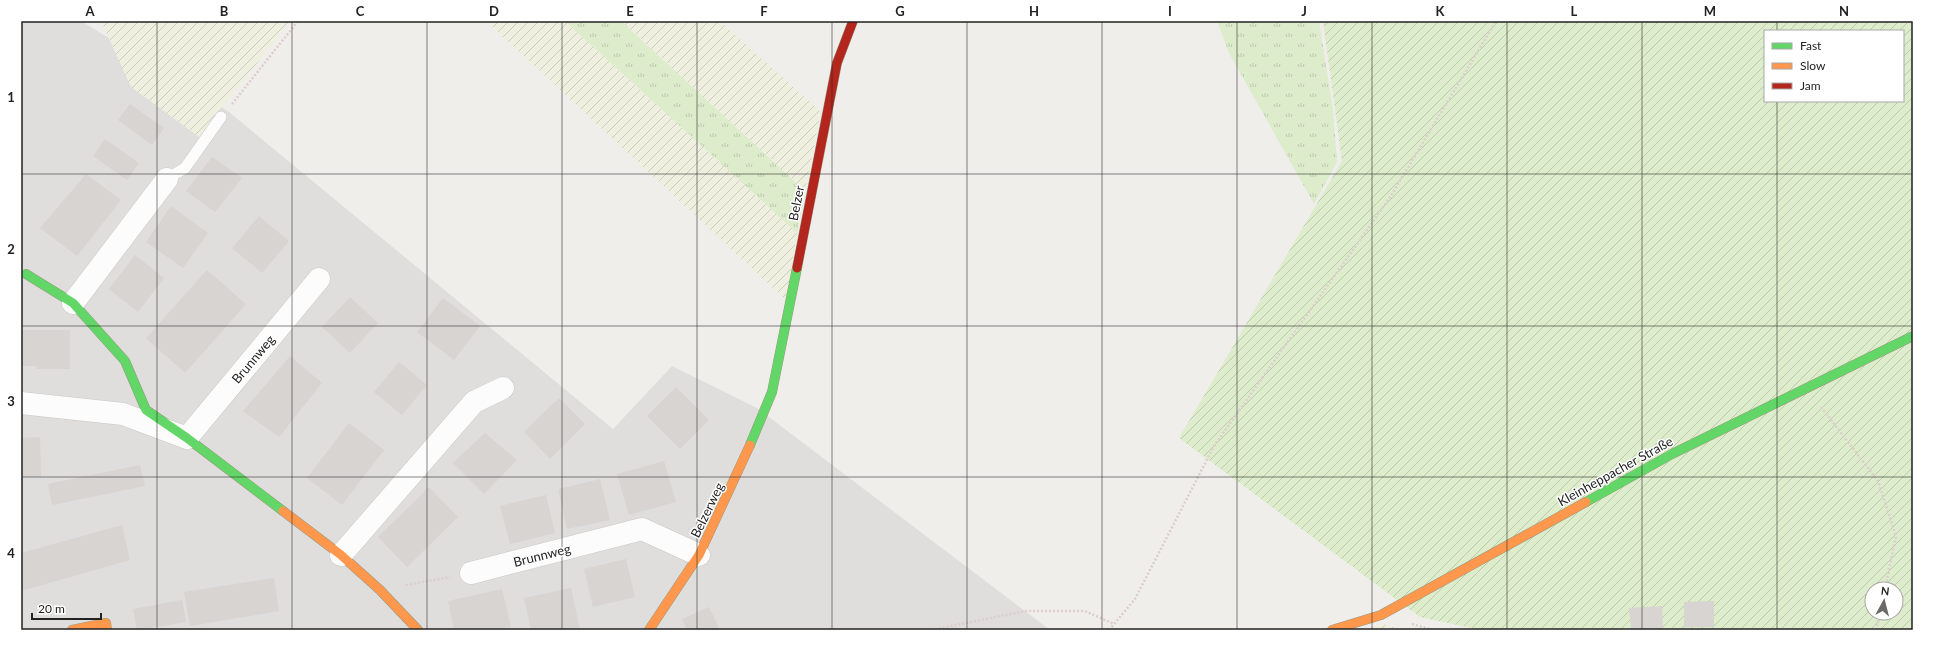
<svg xmlns="http://www.w3.org/2000/svg" width="1934" height="651" font-family="Lato,sans-serif">
	<style>
		.residential { fill: #dfdedc }
		.farmland { fill: url(#farmland-furrows) }
		.grass { fill: url(#grass-tufts) }
		.garden { fill: url(#garden-furrows); fill-rule: evenodd }
		.building { fill: #d7d4d2 }
		.lines { fill: none; stroke-linecap: round; stroke-linejoin: round }
		.lane-casing { stroke: #c9c8c7; stroke-width: 12 }
		.street-casing { stroke: #c9c8c7; stroke-width: 23 }
		.fast-casing { stroke: #999a82; stroke-width: 10 }
		.slow-casing { stroke: #999a82; stroke-width: 10 }
		.jam-casing { stroke: #999a82; stroke-width: 10 }
		.path { stroke: #dccecd; stroke-width: 2.5; stroke-dasharray: 2 2; stroke-linecap: butt }
		.lane { stroke: #fdfcfc; stroke-width: 11 }
		.street { stroke: #fdfcfc; stroke-width: 22 }
		.fast { stroke: #63d668; stroke-width: 9 }
		.slow { stroke: #ff974d; stroke-width: 9 }
		.jam { stroke: #b3261e; stroke-width: 9 }
		.grid { fill: none; stroke: #222; stroke-width: 1; stroke-opacity: 0.55 }
		.labels { text-anchor: middle; dominant-baseline: central; stroke-width: 3; stroke-linejoin: round; paint-order: stroke }
		.street-label { font-size: 13px; fill: #222; stroke: #fff }
		.neatline { fill: none; stroke: #222; stroke-width: 1.5 }
		.grid-label { font-size: 13px; text-anchor: middle; font-weight: bold; fill: #222 }
	</style>
	<defs>
		<pattern id="farmland-furrows" width="10" height="10" patternUnits="userSpaceOnUse"><rect width="10" height="10" fill="#efefdf"/><path d="M-1 1l2-2M0 10L10 0M9 11l2-2" fill="none" stroke="#cdcdbf"/></pattern>
		<pattern id="grass-tufts" width="24" height="20" patternUnits="userSpaceOnUse"><rect width="24" height="20" fill="#ddeccb"/><path d="M3 7l-1-3M5 7V3M7 7l1-3M15 17l-1-3M17 17v-4M19 17l1-3" fill="none" stroke="#bdcaae"/></pattern>
		<pattern id="garden-furrows" width="10" height="10" patternUnits="userSpaceOnUse"><rect width="10" height="10" fill="#ddeccb"/><path d="M-1 1l2-2M0 10L10 0M9 11l2-2" fill="none" stroke="#bdcaae"/></pattern>
	</defs>
	<rect width="100%" height="100%" fill="#f0eeeb"/>
	<!-- residential -->
	<path class="residential" d="M21 21H81L229 112 613 429 672 366 757 408 1050 630H21Z"/>
	<!-- farmland -->
	<path class="farmland" d="M101 21H290L199 137 131 87Z
		M486 21H565L797 233 786 300Z
		M621 21H720L821 112 805 191Z
		M1383 624 1404 630H1362Z"/>
	<!-- grass -->
	<path class="grass" d="M565 21H621L805 191 797 233Z
		M1217 21H1319L1333 109 1337 162 1314 204 1229 53Z"/>
	<!-- garden -->
	<path class="garden" d="M1323 21H1913V630H1481L1420 617 1179 438 1342 161ZM1765 31H1903V101H1765ZM1872 589H1896V613H1872Z"/>
	<!-- building -->
	<path class="building" d="M130 104 164 128 152 145 118 120Z
		M105 139 139 163 127 180 93 156Z
		M212 157 242 178 215 212 186 191Z
		M86 174 121 200 77 256 40 228Z
		M171 206 208 233 183 268 146 242Z
		M259 216 289 241 262 273 232 248Z
		M135 255 164 278 138 312 109 289Z
		M207 270 246 304 185 373 146 338Z
		M350 297 378 323 350 353 322 327Z
		M443 298 480 326 454 360 417 332Z
		M21 330H70V369H36L37 366H21Z
		M290 356 322 383 279 437 243 411Z
		M399 362 427 385 402 415 374 392Z
		M676 387 709 420 680 449 647 416Z
		M559 398 585 424 550 459 524 432Z
		M349 423 384 450 342 505 307 478Z
		M485 433 517 460 484 494 453 463Z
		M40 437 41 477H21V438Z
		M664 461 676 502 629 515 617 474Z
		M140 465 145 486 52 505 48 484Z
		M600 479 610 520 567 529 558 489Z
		M429 487 458 517 407 567 378 537Z
		M546 495 555 533 510 544 500 506Z
		M122 525 130 560 21 591V553Z
		M626 559 635 597 593 607 584 569Z
		M274 578 279 611 190 626 184 592Z
		M571 588 580 630H531L524 598Z
		M502 589 511 627 497 630H454L448 601Z
		M182 600 186 622 137 630 133 609Z
		M1714 601V627H1684V602Z
		M1662 606 1663 630H1631L1629 608Z
		M709 607 720 630H687L682 619Z"/>
	<g class="lines">
		<!-- lane casing -->
		<g class="lane-casing">
			<path id="lane" d="M167 179 185 168 221 117"/>
		</g>
		<!-- street casing -->
		<g class="street-casing">
			<path id="street" d="M73 303 167 179
				M21 403 123 414 187 438 319 279
				M341 555 474 402 503 388
				M471 573 642 529 699 555"/>
		</g>
		<!-- fast casing -->
		<g class="fast-casing">
			<path id="fast" d="M26 274 73 303 125 361 146 410 187 438 283 511
				M750 445 772 392 797 268
				M1586 502 1672 454 1913 336"/>
		</g>
		<!-- slow casing -->
		<g class="slow-casing">
			<path id="slow" d="M283 511 341 555 380 590 418 630
				M72 630 106 623 107 630
				M649 630 699 555 750 445
				M1332 630 1381 615 1586 502"/>
		</g>
		<!-- jam casing -->
		<g class="jam-casing">
			<path id="jam" d="M797 268 837 63 853 21"/>
		</g>
		<!-- path -->
		<path class="path" d="M232 104 298 21
			M1821 407 1878 481 1896 536 1885 589
			M406 585 450 577
			M1412 624 1433 630
			M931 630 1026 611H1085L1114 624
			M1109 630 1135 599 1214 446 1389 199 1496 21
			M1876 630 1880 613"/>
		<!-- lane -->
		<use href="#lane" class="lane"/>
		<!-- street -->
		<use href="#street" class="street"/>
		<!-- fast -->
		<use href="#fast" class="fast"/>
		<!-- slow -->
		<use href="#slow" class="slow"/>
		<!-- jam -->
		<use href="#jam" class="jam"/>
	</g>
	<!-- grid -->
	<path class="grid" d="M157 21V630M292 21V630M427 21V630M562 21V630M697 21V630M832 21V630M967 21V630M1102 21V630M1237 21V630M1372 21V630M1507 21V630M1642 21V630M1777 21V31M1777 101V630M21 174H1913M21 326H1913M21 477H1913"/>
	<g class="labels">
		<!-- street labels -->
		<g class="street-label">
			<text transform="translate(796 203) rotate(-79)">Belzer</text>
			<text transform="translate(253 359) rotate(-50)">Brunnweg</text>
			<text transform="translate(1615 471) rotate(-29)">Kleinheppacher Straße</text>
			<text transform="translate(707 510) rotate(-64)">Belzerweg</text>
			<text transform="translate(542 555) rotate(-14)">Brunnweg</text>
		</g>
	</g>
	<!-- border -->
	<rect width="1934" height="651" fill="none" stroke="#ffffff" stroke-width="44"/>
	<!-- legend -->
	<rect x="1764" y="30" width="140" height="72" fill="#ffffff" stroke="#a7a7a7"/>
	<rect x="1772" y="43" width="20" height="6" fill="#63d668" stroke="#a7a7a7"/>
	<text x="1800" y="50" font-size="12" fill="#222222">Fast</text>
	<rect x="1772" y="63" width="20" height="6" fill="#ff974d" stroke="#a7a7a7"/>
	<text x="1800" y="70" font-size="12" fill="#222222">Slow</text>
	<rect x="1772" y="83" width="20" height="6" fill="#b3261e" stroke="#a7a7a7"/>
	<text x="1800" y="90" font-size="12" fill="#222222">Jam</text>
	<!-- north arrow -->
	<g transform="translate(1884 601) rotate(7)"><circle r="19" fill="#ffffff" stroke="#a7a7a7"/>
	<path d="M0-3L7 15L0 10L-7 15Z" fill="#6a6968"/>
	<text y="-6" font-size="11" font-weight="bold" text-anchor="middle" fill="#222222">N</text>
	</g>
	<!-- scale -->
	<path d="M32 613v6h69v-6" fill="none" stroke="#222222" stroke-width="2"/>
	<text x="38" y="613" font-size="12" fill="#222222" stroke="#ffffff" stroke-width="3" paint-order="stroke">20 m</text>
	<rect x="22" y="22" width="1890" height="607" class="neatline"/>
	<g class="grid-label">
		<text x="90" y="16">A</text>
		<text x="224" y="16">B</text>
		<text x="360" y="16">C</text>
		<text x="494" y="16">D</text>
		<text x="630" y="16">E</text>
		<text x="764" y="16">F</text>
		<text x="900" y="16">G</text>
		<text x="1034" y="16">H</text>
		<text x="1170" y="16">I</text>
		<text x="1304" y="16">J</text>
		<text x="1440" y="16">K</text>
		<text x="1574" y="16">L</text>
		<text x="1710" y="16">M</text>
		<text x="1844" y="16">N</text>
		<text x="11" y="102">1</text>
		<text x="11" y="254">2</text>
		<text x="11" y="406">3</text>
		<text x="11" y="558">4</text>
	</g>
</svg>
